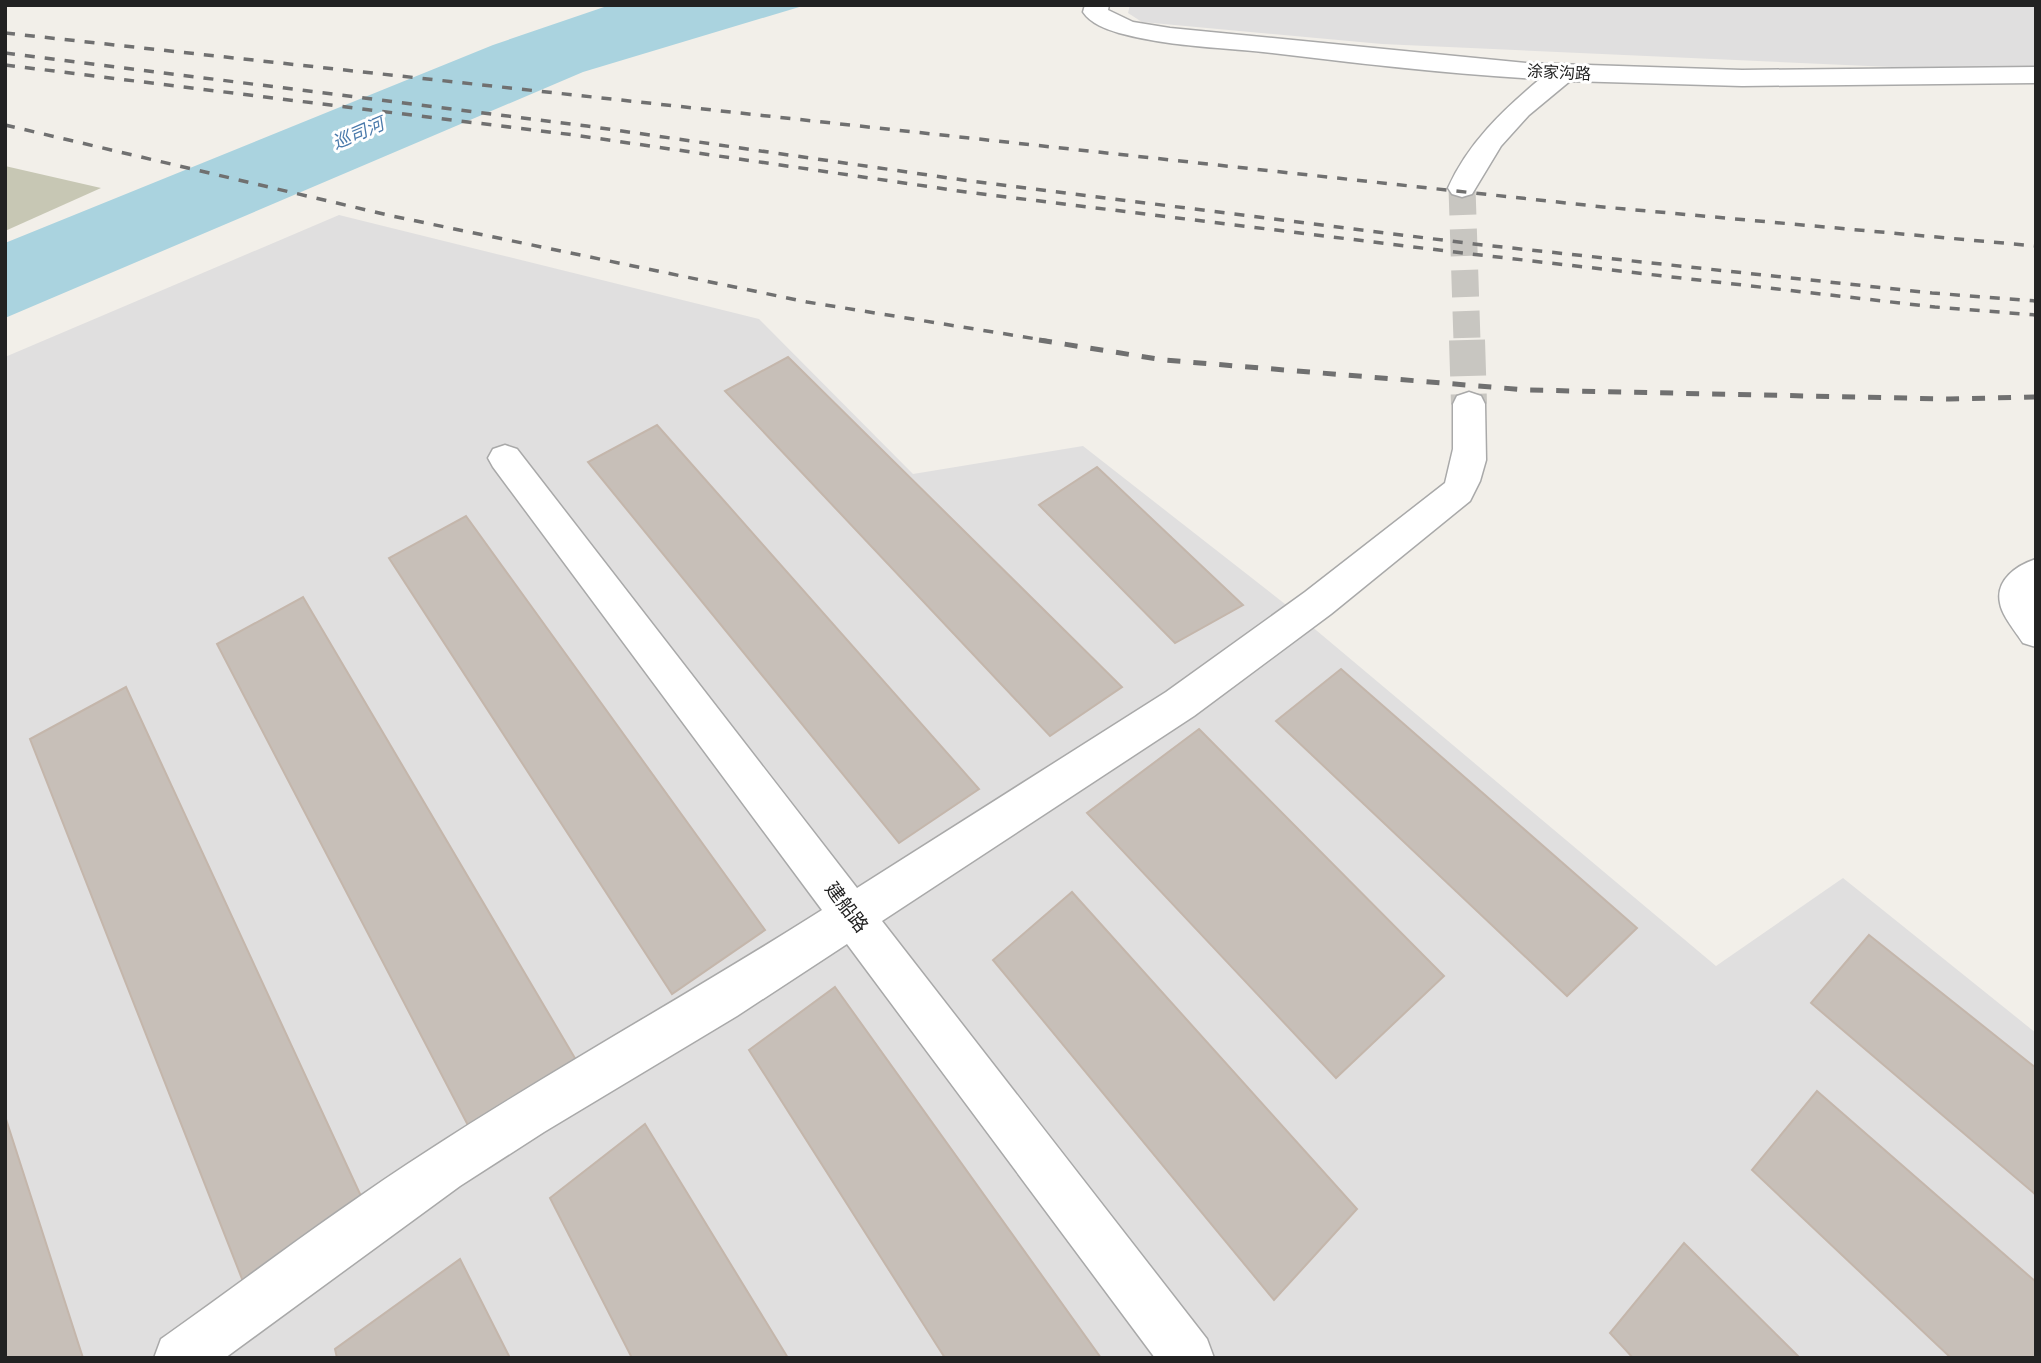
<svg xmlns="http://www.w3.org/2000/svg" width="2041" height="1363" font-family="'PT Sans Narrow','Noto Sans SC',sans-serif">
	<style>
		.residential { fill: #e0dfdf }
		.construction { fill: #c7c7b4 }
		.water { fill: #aad3df }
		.building { fill: #c7bfb8; stroke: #c4b6ab; stroke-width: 2 }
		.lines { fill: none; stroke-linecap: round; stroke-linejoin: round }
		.minor-tunnel-far1 { stroke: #c8c6c1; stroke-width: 27; stroke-dasharray: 27 14; stroke-linecap: butt }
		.minor-tunnel { stroke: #c8c6c1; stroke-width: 36; stroke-dasharray: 36 18; stroke-linecap: butt }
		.minor-casing { stroke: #a9a9a9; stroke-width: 3 }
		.minor { fill: #fff; fill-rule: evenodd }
		.rail-far1 { stroke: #707070; stroke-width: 3.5; stroke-dasharray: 10 10; stroke-linecap: butt }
		.rail { stroke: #707070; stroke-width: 5; stroke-dasharray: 13 13; stroke-linecap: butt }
		.labels { text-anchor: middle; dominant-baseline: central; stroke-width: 6; stroke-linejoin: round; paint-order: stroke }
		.far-street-label { font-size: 16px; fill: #222; stroke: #fff }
		.far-water-label { font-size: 18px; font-style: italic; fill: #4a7aab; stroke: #fff }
		.street-label { font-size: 19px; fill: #222; stroke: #fff }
	</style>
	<rect width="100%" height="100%" fill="#f2efe9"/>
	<!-- residential -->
	<path class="residential" d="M1130 5H2036V66L1913 68 1382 44 1142 22 1128 13Z
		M339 215 759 319 913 474 1083 446 1285 604 1716 966 1843 878 2036 1033V1358H83L5 1116V357Z"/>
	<!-- construction -->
	<path class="construction" d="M5 166 101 188 5 231Z"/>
	<!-- water -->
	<path class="water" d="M610 5H806L583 72 5 318V243L493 45Z"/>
	<!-- building -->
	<path class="building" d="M788 357 1122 687 1050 736 725 391Z
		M657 425 979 789 899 843 588 462Z
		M1097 467 1243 605 1175 643 1039 505Z
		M466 516 765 930 672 994 389 558Z
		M303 597 576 1060 471 1131 217 644Z
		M1341 669 1637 928 1567 996 1276 721Z
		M126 687 366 1207 246 1289 30 739Z
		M1199 729 1444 976 1336 1078 1087 813Z
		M1072 892 1357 1209 1274 1300 993 960Z
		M1869 935 2036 1068V1195L1811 1003Z
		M835 987 1101 1358H945L749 1050Z
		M1817 1091 2036 1282V1358H1951L1752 1170Z
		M5 1116 83 1358H5Z
		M645 1124 788 1358H632L550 1198Z
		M1684 1243 1800 1358H1633L1610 1333Z
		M460 1259 510 1358H337L335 1349Z"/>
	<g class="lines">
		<!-- minor-tunnel-far1 -->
		<path class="minor-tunnel-far1" d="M1462 188 1467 341"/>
		<!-- minor-tunnel -->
		<path class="minor-tunnel" d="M1467 340 1469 404"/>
		<!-- minor casing -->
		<g class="minor-casing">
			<path id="minor" d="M1085 5H1109L1108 10 1133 22 1170 28 1526 63 1742 70 2036 67V83L1742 86 1570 81 1529 115 1501 146 1472 194 1462 197 1452 194 1448 188C1468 143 1503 110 1540 79 1447 74 1355 63 1263 52 1215 47 1166 46 1119 33 1106 29 1091 24 1083 12Z
				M1469 392 1481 396 1485 404 1486 460 1480 481 1470 501 1331 614 1194 716 882 921 1207 1339 1214 1358H1155L847 944 737 1016 544 1132 460 1186 225 1358H154L161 1339C250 1276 337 1209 429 1150 558 1066 693 992 822 910L493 467 488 458 493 449 505 445 517 449 857 888 1166 692 1305 592 1445 483 1453 449V404L1457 396Z
				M2036 559V647L2023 643C2016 632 2002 616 2000 603 1995 580 2017 565 2036 559Z"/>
		</g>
		<!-- minor -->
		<use href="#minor" class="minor"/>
		<!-- rail-far1 -->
		<path class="rail-far1" d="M5 33 1603 207 2036 246
			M5 53 587 126 970 181 1474 244 1932 293 2036 301
			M5 65 574 135 966 192 1471 254 1935 307 2036 315
			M5 125 392 216 807 302 1049 341"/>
		<!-- rail -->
		<path class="rail" d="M1039 340 1164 360 1527 390 1949 399 2036 397"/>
	</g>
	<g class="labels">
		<!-- far-street labels -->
		<g class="far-street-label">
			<text transform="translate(1559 72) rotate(3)">涂家沟路</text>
		</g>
		<!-- far-water labels -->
		<g class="far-water-label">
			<text transform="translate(358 133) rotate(-23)">巡司河</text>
		</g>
		<!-- street labels -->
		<g class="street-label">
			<text transform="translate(847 907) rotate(53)">建船路</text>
		</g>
	</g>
	<!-- border -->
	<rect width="2041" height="1363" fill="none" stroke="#222222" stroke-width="14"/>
</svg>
